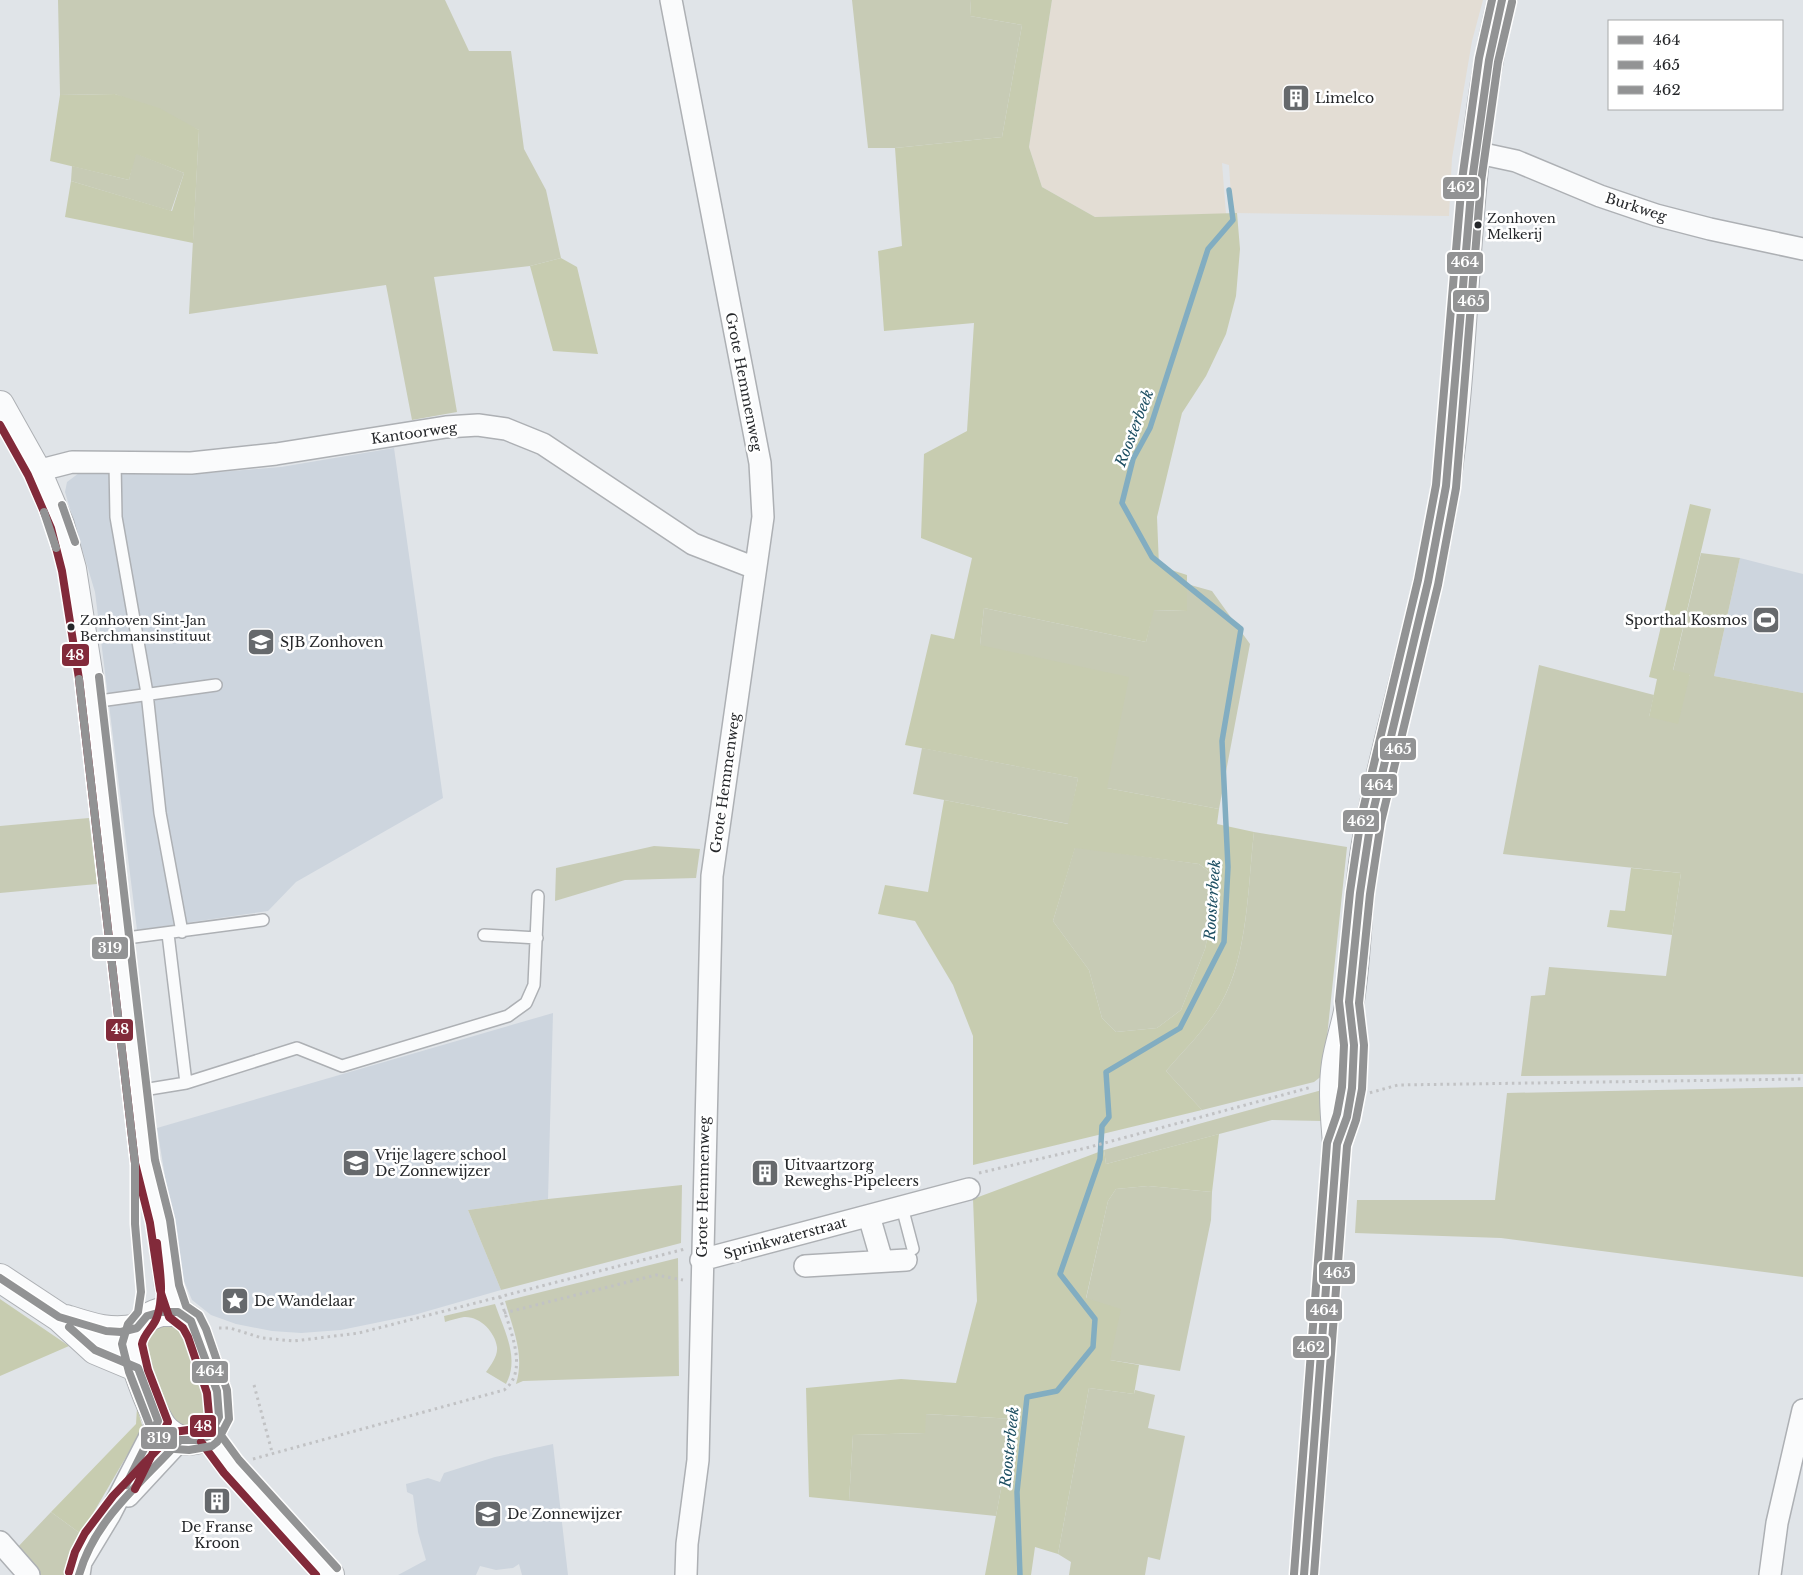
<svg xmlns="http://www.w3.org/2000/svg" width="1803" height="1575" font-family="'Libre Baskerville',serif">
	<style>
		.industrial { fill: #e3ddd4 }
		.built { fill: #cdd5de }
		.green { fill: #c7cbb5 }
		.forest { fill: #c7ccb0; fill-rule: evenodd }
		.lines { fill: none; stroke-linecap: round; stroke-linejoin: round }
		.stream { stroke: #82adc1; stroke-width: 5.5 }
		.service-casing { stroke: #adb0b4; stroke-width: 14 }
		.minor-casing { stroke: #adb0b4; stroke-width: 24 }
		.tertiary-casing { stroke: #adb0b4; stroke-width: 30 }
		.path { stroke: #c1c2c4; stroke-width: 3; stroke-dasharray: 2.5 4; stroke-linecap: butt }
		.service { stroke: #fafbfc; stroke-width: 11 }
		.minor { stroke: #fafbfc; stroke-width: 21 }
		.tertiary { stroke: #fafbfc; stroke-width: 28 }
		.bus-1-casing { stroke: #fff; stroke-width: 11 }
		.bus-2-casing { stroke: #fff; stroke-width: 11 }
		.bus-3-casing { stroke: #fff; stroke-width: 11 }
		.bus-4-casing { stroke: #fff; stroke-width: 11 }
		.bus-5-casing { stroke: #fff; stroke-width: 11 }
		.bus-1 { stroke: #929394; stroke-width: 8 }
		.bus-2 { stroke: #929394; stroke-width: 8 }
		.bus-3 { stroke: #929394; stroke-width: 8 }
		.bus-4 { stroke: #822a3a; stroke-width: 8 }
		.bus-5 { stroke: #929394; stroke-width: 8 }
		.bus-dot { fill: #25272a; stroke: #fff; stroke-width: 2 }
		.labels { text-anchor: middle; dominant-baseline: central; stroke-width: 5; stroke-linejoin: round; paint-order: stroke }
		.bus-label { font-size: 13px; fill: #25272a; stroke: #fff; text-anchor: start }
		.poi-label { font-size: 14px; fill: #25272a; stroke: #fff; text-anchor: start }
		.street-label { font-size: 14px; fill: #25272a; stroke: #fff }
		.water-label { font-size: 15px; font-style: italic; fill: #1c4e62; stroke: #fff }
		.line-badge { stroke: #fff; stroke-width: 2 }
		.badge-label { font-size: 14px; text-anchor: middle; font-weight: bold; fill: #fff }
	</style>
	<rect width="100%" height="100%" fill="#e0e4e8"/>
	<!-- industrial -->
	<path class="industrial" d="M1052 0H1483L1472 41 1452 158 1449 216 1232 213 1229 165 1222 163 1226 214 1095 217 1042 187 1029 147Z"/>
	<!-- built -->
	<path class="built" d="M394 448 443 798 296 882 268 911 137 930 95 592 65 492 67 482 79 473 195 474 281 467Z
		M1740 558 1803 574V693L1714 676Z
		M553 1013 548 1199 468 1210 501 1290 414 1315 341 1330 301 1333 272 1331 236 1324 211 1315 192 1300 181 1274 157 1128Z
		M553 1444 568 1575H522L519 1564 513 1568 496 1570 480 1566 476 1575H398L426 1560 418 1532 413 1495 407 1492 406 1484 428 1478 440 1482 444 1473 495 1457Z"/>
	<!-- green -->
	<path class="green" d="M58 0H445L469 51H511L524 149 546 190 561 258 530 266 434 277 457 412 412 420 386 285 189 314 199 130 115 94 60 95Z
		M852 0H971L970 16 1022 25 1002 137 895 148H868Z
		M135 153 184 173 171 211 71 181 72 166 129 180Z
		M1701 553 1740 558 1714 676 1803 693V1074L1521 1076 1531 996 1545 995 1549 967 1666 976 1681 873 1503 854 1539 665 1654 695 1649 717 1690 675 1673 671Z
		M1187 584 1212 591 1250 644 1219 809 1107 788 980 645 984 608 1146 642 1153 610 1186 611Z
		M922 748 1078 778 1069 824 913 794Z
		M89 818 97 884 0 893V826Z
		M1254 832 1347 847 1323 1075 1314 1082 1202 1110 1166 1071C1185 1049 1206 1029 1221 1003 1248 958 1248 884 1254 832Z
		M654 846 700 849 696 878 625 880 555 901 556 868Z
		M1075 847 1199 864 1219 879 1205 949 1181 1010 1157 1028 1116 1032 1102 1018 1089 970 1053 921Z
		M1803 1087V1277L1501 1238 1355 1233 1357 1200H1495L1507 1093Z
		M1322 1090 1323 1121 1272 1120 1106 1164 1104 1150Z
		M682 1185 681 1243 501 1290 468 1210 548 1199Z
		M1148 1186 1212 1192 1211 1220 1180 1371 1110 1360 1086 1299 1108 1201 1116 1189Z
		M678 1258 679 1376 523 1381 516 1384C525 1355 513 1329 505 1301Z
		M495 1304C504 1330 520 1358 506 1384L486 1372C491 1365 498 1356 497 1347 495 1332 480 1316 464 1317 458 1318 451 1320 445 1322L444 1316Z
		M169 1322 183 1331 207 1400C210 1422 193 1431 174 1423L144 1346 151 1330Z
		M1089 1388 1134 1394 1135 1390 1155 1395 1148 1428 1185 1436 1160 1560 1148 1557 1145 1575H1069L1071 1562 1058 1554Z
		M925 1414 1014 1419 996 1516 849 1501 853 1435 925 1433Z
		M51 1512 81 1534 64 1575H39L16 1549Z"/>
	<!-- forest -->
	<path class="forest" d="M971 0H1052L1029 147 1042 187 1095 217 1237 213 1240 249 1236 296 1226 334 1206 376 1182 413 1157 517 1159 566 1187 575V611L1154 610 1146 642 984 608 980 645 1129 677 1107 788 1219 809 1217 824 1254 832C1248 884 1248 957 1221 1003 1206 1029 1185 1049 1166 1071L1202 1110 973 1165V1036L953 985 915 921 878 914 885 885 928 892 944 800 1068 824 1078 778 905 745 931 634 954 639 972 558 921 538 924 454 967 431 974 323 884 331 878 251 902 246 895 148 1002 137 1022 25 970 16ZM1075 848 1199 864 1219 879 1205 949 1181 1010 1157 1028 1116 1032 1102 1018 1089 970 1053 921Z
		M115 94 159 108 199 130 193 243 65 217 71 181 172 211 184 173 136 154 129 180 50 161 60 95Z
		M561 258 577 267 598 354 553 351 530 266Z
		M1690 504 1711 509 1673 670 1690 674 1678 724 1649 717 1657 679 1649 677Z
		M1631 868 1681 873 1672 935 1607 927 1610 910 1625 911Z
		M1219 1134 1212 1192 1148 1186 1116 1189 1108 1201 1086 1298 1121 1309 1110 1360 1139 1365 1134 1394 1089 1388 1058 1554 1035 1547 1031 1575H985L1014 1419 926 1414 925 1433 853 1435 849 1501 809 1497 806 1388 901 1379 956 1383 977 1301 973 1199 1104 1150 1106 1164Z
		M0 1299 69 1346 0 1376Z
		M137 1408 143 1428 81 1534 51 1512 136 1424Z"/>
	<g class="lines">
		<!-- stream -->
		<path class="stream" d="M1020 1575 1017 1492 1027 1397 1057 1391 1093 1347 1095 1319 1060 1274 1100 1159 1102 1126 1109 1117 1106 1072 1180 1028 1224 942 1228 867 1222 741 1241 629 1152 557 1122 503 1133 459 1150 428 1208 249 1233 220 1229 190"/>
		<!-- service casing -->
		<g class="service-casing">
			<path id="service" d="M115 463 116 517 147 693 160 813 182 932
				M92 702 216 685
				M168 934 186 1083
				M484 935 537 938
				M119 939 263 920
				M137 1091 186 1083 297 1048 342 1066 508 1016 526 1003 534 985 538 896
				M902 1207 913 1249"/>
		</g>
		<!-- minor casing -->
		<g class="minor-casing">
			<path id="minor" d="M671 0 760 463 763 517 712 876 698 1460 687 1544 686 1575
				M1474 152 1516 161 1600 196 1656 215 1710 229 1803 249
				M37 471 72 462 191 463 276 454 446 427 478 425 506 429 543 444 693 544 755 568
				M869 1216 882 1261
				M701 1260 969 1189
				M805 1266 906 1260
				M128 1496 180 1440
				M0 1542 29 1575
				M79 1575 81 1562 110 1514 158 1421
				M1770 1575 1777 1523 1803 1410"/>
		</g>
		<!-- tertiary casing -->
		<g class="tertiary-casing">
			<path id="tertiary" d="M0 405 37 471 60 525 72 569 89 678 145 1162 160 1221 169 1287 178 1312
				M0 1278 59 1317 95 1350 138 1368
				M161 1312H178L191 1321 197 1333 217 1391 219 1417 209 1436C199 1439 188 1443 179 1439 170 1435 163 1429 159 1421 150 1406 132 1360 132 1344 132 1326 147 1316 161 1312Z
				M66 1319C91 1327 111 1334 137 1328
				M209 1436 231 1466 330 1575
				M1304 1575 1337 1144C1335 1117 1332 1090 1336 1063 1339 1043 1346 1025 1349 1006 1359 951 1356 894 1367 838 1389 722 1427 609 1445 491 1470 328 1461 161 1502 0"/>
		</g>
		<!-- path -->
		<path class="path" d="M1357 1094 1369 1093 1398 1085 1803 1079
			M979 1173 1086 1148 1312 1087
			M504 1313 656 1275 683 1280
			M219 1328H230L262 1338 294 1341 359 1333 685 1249
			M254 1385 272 1452
			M253 1459 504 1390C531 1370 507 1324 500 1297"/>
		<!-- service -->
		<use href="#service" class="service"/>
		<!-- minor -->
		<use href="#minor" class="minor"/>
		<!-- tertiary -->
		<use href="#tertiary" class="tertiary"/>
		<!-- bus-1 casing -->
		<g class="bus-1-casing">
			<path id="bus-1" d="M0 1278 59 1317 106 1331 121 1332 137 1328 147 1316 161 1312H178L191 1321 217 1391 219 1417 209 1436 198 1440H180C142 1483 95 1518 79 1575
				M69 1327 95 1350 138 1368 158 1421 126 1485
				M1304 1575 1337 1144 1347 1117 1352 1088 1354 1045 1349 1002 1360 893 1371 820 1428 582 1446 486 1472 181 1489 60 1502 0"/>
		</g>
		<!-- bus-2 casing -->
		<g class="bus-2-casing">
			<path id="bus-2" d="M1314 1575 1347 1146 1356 1120 1362 1089 1364 1045 1359 1003 1370 894 1381 822 1438 585 1456 488 1481 182 1498 62 1512 2"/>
		</g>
		<!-- bus-3 casing -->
		<g class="bus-3-casing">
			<path id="bus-3" d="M1294 1574 1327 1143 1337 1114 1342 1087 1344 1045 1339 1001 1350 892 1361 818 1418 580 1436 485 1462 180 1479 58 1492 0"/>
		</g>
		<!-- bus-4 casing -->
		<g class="bus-4-casing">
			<path id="bus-4" d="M0 425 28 475 51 528 62 571 79 679 135 1163 150 1223 160 1290 169 1317 183 1328 188 1337 207 1393 209 1415 202 1428 174 1432 113 1496 85 1533 75 1552 69 1572
				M201 1442 224 1473 316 1575
				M135 1489 168 1422 148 1370 142 1344C144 1333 154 1327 157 1317 165 1294 159 1266 157 1243"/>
		</g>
		<!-- bus-5 casing -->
		<g class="bus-5-casing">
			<path id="bus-5" d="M62 505 75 542
				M44 512 56 548
				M79 679 135 1163V1224L141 1292 138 1312 128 1324 122 1344 129 1372 150 1426 160 1439 175 1449 189 1450 212 1446 217 1442 229 1419 227 1390 206 1329 199 1315 186 1306 179 1285 170 1220 155 1160 99 677
				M217 1430 239 1460 337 1568"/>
		</g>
		<!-- bus-1 -->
		<use href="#bus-1" class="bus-1"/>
		<!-- bus-2 -->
		<use href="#bus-2" class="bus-2"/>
		<!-- bus-3 -->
		<use href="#bus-3" class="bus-3"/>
		<!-- bus-4 -->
		<use href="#bus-4" class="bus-4"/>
		<!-- bus-5 -->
		<use href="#bus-5" class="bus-5"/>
	</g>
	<!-- icons -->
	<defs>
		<g id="building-square" transform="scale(1.4375)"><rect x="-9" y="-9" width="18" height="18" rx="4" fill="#66696c" stroke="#fff"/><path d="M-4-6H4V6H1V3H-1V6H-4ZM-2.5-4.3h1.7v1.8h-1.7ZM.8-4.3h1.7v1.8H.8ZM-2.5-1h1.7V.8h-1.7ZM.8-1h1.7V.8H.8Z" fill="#fff"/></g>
		<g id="stadium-square" transform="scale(1.4375)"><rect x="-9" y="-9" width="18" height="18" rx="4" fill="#66696c" stroke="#fff"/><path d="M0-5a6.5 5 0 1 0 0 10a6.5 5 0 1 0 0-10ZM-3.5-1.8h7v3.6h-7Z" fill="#fff"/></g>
		<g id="school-square" transform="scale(1.4375)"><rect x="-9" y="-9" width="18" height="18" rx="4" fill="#66696c" stroke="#fff"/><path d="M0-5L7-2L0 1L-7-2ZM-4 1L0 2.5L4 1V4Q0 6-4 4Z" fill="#fff"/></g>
		<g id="sight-square" transform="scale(1.4375)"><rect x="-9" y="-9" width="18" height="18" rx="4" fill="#66696c" stroke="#fff"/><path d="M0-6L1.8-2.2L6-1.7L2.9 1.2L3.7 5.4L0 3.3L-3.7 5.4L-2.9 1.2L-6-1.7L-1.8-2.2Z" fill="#fff"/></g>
	</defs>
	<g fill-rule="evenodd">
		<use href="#building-square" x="1296" y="98"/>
		<use href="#stadium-square" x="1766" y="620"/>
		<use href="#school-square" x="261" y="642"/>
		<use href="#school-square" x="356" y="1163"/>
		<use href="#building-square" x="765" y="1173"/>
		<use href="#sight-square" x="235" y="1301"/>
		<use href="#building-square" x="217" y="1501"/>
		<use href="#school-square" x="488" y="1514"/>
	</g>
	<!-- markers -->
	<g class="bus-dot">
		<circle cx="1478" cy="225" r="4.5"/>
		<circle cx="71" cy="627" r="4.5"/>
	</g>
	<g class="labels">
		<!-- bus labels -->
		<g class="bus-label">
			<text x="1487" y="218">Zonhoven<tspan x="1487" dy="16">Melkerij</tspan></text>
			<text x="80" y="620">Zonhoven Sint-Jan<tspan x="80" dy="16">Berchmansinstituut</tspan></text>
		</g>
		<!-- poi labels -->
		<g class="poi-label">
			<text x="1315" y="98">Limelco</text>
			<text x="1747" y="620" text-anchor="end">Sporthal Kosmos</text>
			<text x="280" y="642">SJB Zonhoven</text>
			<text x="375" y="1155">Vrije lagere school<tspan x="375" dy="16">De Zonnewijzer</tspan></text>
			<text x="784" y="1165">Uitvaartzorg<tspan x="784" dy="16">Reweghs-Pipeleers</tspan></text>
			<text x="254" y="1301">De Wandelaar</text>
			<text x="507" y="1514">De Zonnewijzer</text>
			<text x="217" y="1527" text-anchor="middle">De Franse<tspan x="217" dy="16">Kroon</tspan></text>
		</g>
		<!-- street labels -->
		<g class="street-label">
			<text transform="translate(1636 207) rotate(18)">Burkweg</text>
			<text transform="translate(744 382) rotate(79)">Grote Hemmenweg</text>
			<text transform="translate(414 433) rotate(-8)">Kantoorweg</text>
			<text transform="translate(725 783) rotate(-82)">Grote Hemmenweg</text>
			<text transform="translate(703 1187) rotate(-89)">Grote Hemmenweg</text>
			<text transform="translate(785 1238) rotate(-15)">Sprinkwaterstraat</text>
		</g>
		<!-- water labels -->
		<g class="water-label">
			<text transform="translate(1134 428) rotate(-69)">Roosterbeek</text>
			<text transform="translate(1212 900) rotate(-86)">Roosterbeek</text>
			<text transform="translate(1009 1447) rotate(-84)">Roosterbeek</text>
		</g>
	</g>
	<g class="line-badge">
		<rect x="1442" y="176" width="38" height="24" rx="5" fill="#929394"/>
		<rect x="1446" y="251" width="38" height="24" rx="5" fill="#929394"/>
		<rect x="1452" y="289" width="38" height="24" rx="5" fill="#929394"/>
		<rect x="61" y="643" width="29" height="24" rx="5" fill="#822a3a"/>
		<rect x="1379" y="737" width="38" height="24" rx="5" fill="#929394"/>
		<rect x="1360" y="773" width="38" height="24" rx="5" fill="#929394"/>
		<rect x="1342" y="809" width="38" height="24" rx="5" fill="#929394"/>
		<rect x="91" y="936" width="38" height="24" rx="5" fill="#929394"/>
		<rect x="105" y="1018" width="29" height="24" rx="5" fill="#822a3a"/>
		<rect x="1318" y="1261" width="38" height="24" rx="5" fill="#929394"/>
		<rect x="1305" y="1298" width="38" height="24" rx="5" fill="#929394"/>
		<rect x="1292" y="1335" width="38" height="24" rx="5" fill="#929394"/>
		<rect x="191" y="1360" width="38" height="24" rx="5" fill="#929394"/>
		<rect x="189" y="1414" width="28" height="24" rx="5" fill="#822a3a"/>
		<rect x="140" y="1426" width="38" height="24" rx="5" fill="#929394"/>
	</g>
	<g class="badge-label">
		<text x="1461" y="192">462</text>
		<text x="1465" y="267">464</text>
		<text x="1471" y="306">465</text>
		<text x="75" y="660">48</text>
		<text x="1398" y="754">465</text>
		<text x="1379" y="790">464</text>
		<text x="1361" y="826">462</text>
		<text x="110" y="953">319</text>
		<text x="120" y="1034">48</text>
		<text x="1337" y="1278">465</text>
		<text x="1324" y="1315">464</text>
		<text x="1311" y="1352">462</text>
		<text x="210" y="1376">464</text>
		<text x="203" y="1431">48</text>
		<text x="159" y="1443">319</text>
	</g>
	<!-- legend -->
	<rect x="1608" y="20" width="175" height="90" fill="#ffffff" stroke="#a8a9aa"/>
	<rect x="1618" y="36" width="25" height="8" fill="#929394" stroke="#a8a9aa"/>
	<text x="1653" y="45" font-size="15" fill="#25272a">464</text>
	<rect x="1618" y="61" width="25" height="8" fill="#929394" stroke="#a8a9aa"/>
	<text x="1653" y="70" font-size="15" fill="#25272a">465</text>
	<rect x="1618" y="86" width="25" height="8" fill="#929394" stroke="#a8a9aa"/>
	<text x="1653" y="95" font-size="15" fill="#25272a">462</text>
</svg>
